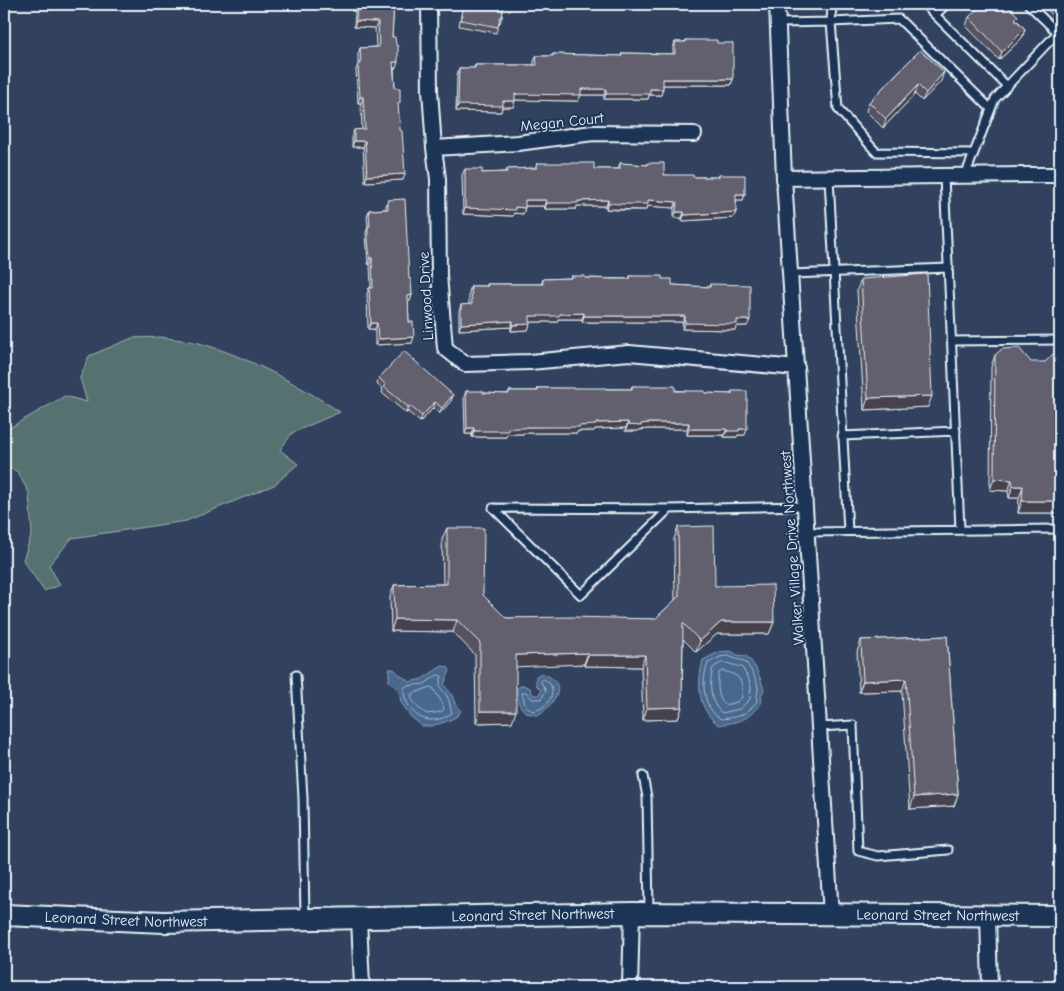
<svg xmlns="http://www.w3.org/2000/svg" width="1064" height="991" font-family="'Comic Neue',sans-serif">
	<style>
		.green { fill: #57726f; stroke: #a0b2b4 }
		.water { fill: #49688e; stroke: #899fb8 }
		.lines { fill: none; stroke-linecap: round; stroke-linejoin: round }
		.shore { stroke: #a8bace; stroke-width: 1 }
		.service-casing { stroke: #e8f1f8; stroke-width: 11 }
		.minor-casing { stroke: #e8f1f8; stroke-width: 18 }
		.secondary-casing { stroke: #e8f1f8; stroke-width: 24 }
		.service { stroke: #1d3557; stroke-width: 7 }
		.minor { stroke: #1d3557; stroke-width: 14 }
		.secondary { stroke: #1d3557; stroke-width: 20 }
		.wall { fill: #54525f; stroke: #e8f1f8 }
		.shaded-wall { fill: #45424d; stroke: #e8f1f8 }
		.building { fill: #625f6e; stroke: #e8f1f8 }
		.labels { text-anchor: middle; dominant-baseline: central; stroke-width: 4; stroke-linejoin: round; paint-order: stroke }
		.street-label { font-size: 15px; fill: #e8f1f8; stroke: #1d3557 }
	</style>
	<rect width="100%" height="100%" fill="#32425e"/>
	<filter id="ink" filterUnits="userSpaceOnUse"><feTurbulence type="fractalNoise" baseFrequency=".02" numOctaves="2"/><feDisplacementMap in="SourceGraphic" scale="10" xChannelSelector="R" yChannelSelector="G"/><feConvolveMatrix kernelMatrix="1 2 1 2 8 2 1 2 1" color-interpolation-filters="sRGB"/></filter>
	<g filter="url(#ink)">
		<!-- green -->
		<path class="green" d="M160 337C173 339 186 340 199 343 249 357 297 384 340 412L292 433 280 450 298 464 274 485 186 521 72 538 49 565 60 585 44 591 23 560 32 533 29 493 17 471 4 467V431L65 396 87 402 80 378 89 356 132 338Z"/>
		<!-- water -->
		<path class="water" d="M731 651 737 655 746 656C756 664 760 677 764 690L761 695 762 702C747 721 742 721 719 725 697 710 697 683 703 660L719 652Z
			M442 666 448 667 450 671 444 684C446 689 450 691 452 695 455 702 455 706 461 711L456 717 445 722 431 726H422L410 716 401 702 399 691 389 681V669H394L400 675 410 682 422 679Z
			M542 673C570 684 555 701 540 715 523 716 516 705 517 688L523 685 530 688 533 695H539L541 690 536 685V676Z"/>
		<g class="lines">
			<!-- shore -->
			<path class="shore" d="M729 656C736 660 739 659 744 661 748 663 759 684 758 689 758 694 756 696 757 701 746 716 738 717 721 719 702 708 701 681 708 663L720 657Z
				M721 663C728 662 734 666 742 667L749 680 751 687 750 699 740 709 722 713C709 703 709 682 713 668Z
				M723 671C740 675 743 679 742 697L737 702 725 705C717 698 717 683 719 673Z
				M438 675 442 676C438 689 440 686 447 696 450 700 450 708 452 713 435 725 414 722 406 700 404 697 404 692 404 688L406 686 424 684Z
				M544 679C562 688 547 711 532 711L525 705 522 692H526L532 699H541L546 691 541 682Z
				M431 687 433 688C437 696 442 700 444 709L441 712 427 714C420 710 412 703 411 695Z"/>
			<!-- service casing -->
			<g class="service-casing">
				<path id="service" d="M924 4 1007 86
					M1028 4 1058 33
					M935 15 947 4
					M778 23 831 22 832 4
					M974 153 876 152 838 109 831 22 899 19 991 109
					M944 176 960 529
					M965 176 995 99 1060 30
					M829 178 848 531
					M791 274 949 268
					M952 341 1060 340
					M842 436 956 431
					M493 508 669 509 805 506
					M493 508 581 595 669 509
					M807 532 1060 529
					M296 675 303 798 305 919
					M820 727 853 725 858 851 878 856 948 850
					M643 776 647 797 649 911"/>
			</g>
			<!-- minor casing -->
			<g class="minor-casing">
				<path id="minor" d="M429 4 430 90 434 148 438 179 439 275 445 348 465 364 530 362 629 353 797 368
					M777 4 784 178 831 915
					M434 148 518 143 593 133 694 134
					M784 178 1028 175H1056L1060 179
					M988 916 990 987
					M359 918 362 987
					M630 987 632 913"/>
			</g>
			<!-- secondary casing -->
			<g class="secondary-casing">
				<g id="secondary">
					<path id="s1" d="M4 915 163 922 632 913 1060 916"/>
				</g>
			</g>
			<!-- service -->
			<use href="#service" class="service"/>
			<!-- minor -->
			<use href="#minor" class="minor"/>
			<!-- secondary -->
			<use href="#secondary" class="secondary"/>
		</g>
		<!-- wall -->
		<path class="wall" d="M352 4H394L392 37 396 68H394L395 88 398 109 403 180 365 182 363 147H352V136L354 130H362L361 103H358L356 70 358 64V54L360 48 376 47 375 28 354 27 355 11H352Z
			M463 4H504L502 17 500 23H499L496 33 459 26Z
			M1041 4H1060V20L1059 21Z
			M969 17 1017 20 1025 29 1022 38 999 60 966 26Z
			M686 40 717 43 733 79 731 85H663L661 95H649L648 99H604V95H581L578 101 515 100 513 107H502L501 112 456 111 457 74 459 68H474L475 65H534V62L536 56H552L553 54 621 56 622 53 673 54V48L675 42H685Z
			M920 50 941 81 922 101 915 94 883 128 866 111 869 102Z
			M537 163 594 169H618L620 163 647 165 648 163 664 175 693 177H719V175L745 194 743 200H736V212L733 218 682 221V218H674V208L647 206 646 210H618L606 209V206H577L576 209H545L544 206H525L523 214 514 213 513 216 463 214 462 175 465 169 482 173 506 172 507 169 535 168Z
			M388 200 409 279 412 295 410 301 408 302 409 322 412 343 375 345V329H368L367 294 369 288H371L370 264H368L366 232 368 227 367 216 369 210 386 209V206Z
			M571 276 585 278 629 279 630 276 662 279 672 285 709 287 710 284 747 326H737L735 330 682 329 683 322H582V319H558L557 322H530L528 330 511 331V327L459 330V311L461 305H469V292L471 286H487V284H541L543 279 570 278Z
			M861 279 928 407 864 410 857 290Z
			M995 355 1060 513H1018L1019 498H1009L1008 491 990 490 991 367Z
			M379 378 453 395 451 401 439 414 433 408 420 422 408 412 406 413 382 393 383 390 377 384Z
			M632 386 705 393 731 394 732 391 745 435H738L737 437H724V435H687V429H647L639 430 638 431H625L626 428 595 429 594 431H578L577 433H523V434H507L506 437H472V434H465L464 397 466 391 483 393 507 394 509 391H537L538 388 631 389Z
			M678 527 715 586 774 622 769 634H717L696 652 683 639 682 707 678 719 643 720 641 667 584 666V664L516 666 512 722 476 723 475 655 453 632 391 631 390 597 394 585 443 584 442 539 447 528 483 595 506 618 655 619 675 600 674 539Z
			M947 636 958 794 954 806 910 809 902 691 859 692 857 652 861 640Z"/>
		<!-- shaded-wall -->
		<path class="shaded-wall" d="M354 5H357L355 11H352Z
			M356 21 378 22 375 28 354 27Z
			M1025 29 1022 38 999 60 1002 52Z
			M393 62H398L396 68H391Z
			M944 72 941 81 922 101 926 93Z
			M663 79H733L731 85H661Z
			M918 85 915 94 883 128 886 119Z
			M581 89H606L604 95H581L578 101 513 100 515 94Z
			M650 89H663L661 95H649L648 99H604L606 94Z
			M360 97H363L361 103H358Z
			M503 101H515L513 107H502L501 112 456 111 458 105Z
			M354 141H365L363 147H352Z
			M405 174 403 180 365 182 367 176Z
			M736 194H745L743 200H734Z
			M525 200H546L544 206H523Z
			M608 200 606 206H577L576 209H545L547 203 578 201Z
			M648 200 677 202 674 208 647 206 646 210 606 209 608 203Z
			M465 208 515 207 525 208 523 214 514 213 513 216 463 214Z
			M676 212H684L682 218H674Z
			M736 212 733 218 682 221 684 215Z
			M370 258H372L370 264H368Z
			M412 295 410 301 406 302 408 296Z
			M584 313 582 319H558L557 322H528L530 316 560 314Z
			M584 316H685L683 322H582Z
			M737 320H750L747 326H737L735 330 682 329 685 323Z
			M513 321 511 327 459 330 461 324Z
			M371 323H377L375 329H368Z
			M530 324 528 330 511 331 513 325Z
			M414 337 412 343 375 345 378 339Z
			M453 395 451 401 439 414 442 408Z
			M932 396 928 407 864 410 868 398Z
			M435 402 433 408 420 422 422 416Z
			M410 406 408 412 406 413 408 407Z
			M628 422 626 428 595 429 594 431H578L577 433H523V434H507L506 437H472L474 431 525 427 579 426 596 423Z
			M649 423H689L687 429H647L639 430 638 431H625L628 425Z
			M467 428H474L472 434H465Z
			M689 429H727L724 435H687Z
			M739 429H747L745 435H738L737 437H724L727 431Z
			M994 479 1012 480 1008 491 990 490Z
			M1013 486H1023L1019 498H1009Z
			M1022 501H1060V513H1018Z
			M395 619 457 620 453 632 391 631Z
			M721 622H774L769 634H717L696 652 700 641Z
			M588 653 584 664 512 667 516 655Z
			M588 655H645L641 667 584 666Z
			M906 679 902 691 859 692 863 681Z
			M682 707 678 719 643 720 647 708Z
			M480 711H516L512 722 476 723Z
			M958 794 954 806 910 809 914 797Z"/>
		<!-- building -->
		<path class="building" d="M354 4H394L392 37H395L396 45 398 46V62H393L395 88H400V103H398L400 130 402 131 405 174 367 176 365 141H354V130L365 129 363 97H360L358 64H361L360 48 379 47 378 22 356 21 357 5H354Z
			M464 4H504L502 17H500L498 27 461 20Z
			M983 4H1000L1002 6 1004 4H1006L1018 16 1015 19 1025 29 1002 52 969 17Z
			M1045 4H1060V18Z
			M686 40H717V43H733V79H663V89H650V94H606V89H581V95L515 94V101H503V106L458 105 459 68H475V65H537L536 56H553V54L622 56V53L675 54V42H686Z
			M920 50 944 72 926 93 918 85 886 119 869 102Z
			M537 163H594V169H620V163L648 165V163H664V175H693V177H719V175H745V194H736V212L684 215V212H676L677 202 648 200V204H620L608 203V200L578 201V203H547L546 200H525V208L515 207V210L465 208V169H482V173L507 172V169L537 168Z
			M405 199 409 279H411L412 295 408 296 409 322H413L414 337 378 339 377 323H371L369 288H373L372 258H370L368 240V226H370L369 210 388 209V200Z
			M927 274 932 396 868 398 861 279Z
			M571 276H585V278L614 279H630V276H662V279H672V285L710 287V284L750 285V320H737V324L685 323V316H584V313L560 314 559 316H530V324L513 325V321L461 324V305L472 304 471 286H488L487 284H543V279L571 278Z
			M1060 347V501H1022L1023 486H1013L1012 480 994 479 995 355 1002 349 1019 348 1031 362H1045Z
			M404 351 453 395 442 408 435 402 422 416 410 406 408 407 384 387 386 385 379 378Z
			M632 386H675V391H705V393L732 394V391H747V429H739V431H727V429H689V423H649L641 424V426L628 425V422L596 423V425L579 426V427H525V428H508V431H474V428H467L466 391H483V393L509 394V391H538V388H606V389H632Z
			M714 526 715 586 773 585 774 622H721L700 641 683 623 682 707 647 708 645 655H588V653L516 655V711H480V643L457 620 395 619 394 585 447 584V528H484L483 595 506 618 572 617 655 619 679 596 678 527Z
			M947 636 958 794 914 797 906 679 863 681 861 640Z"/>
	</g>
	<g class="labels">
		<!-- street labels -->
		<g class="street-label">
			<text transform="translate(562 122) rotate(-6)">Megan Court</text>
			<text transform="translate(426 296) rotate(-93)">Linwood Drive</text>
			<text transform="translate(792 548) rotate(-94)">Walker Village Drive Northwest</text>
			<text stroke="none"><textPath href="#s1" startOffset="529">Leonard Street Northwest</textPath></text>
			<text stroke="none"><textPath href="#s1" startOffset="934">Leonard Street Northwest</textPath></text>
			<text stroke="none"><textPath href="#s1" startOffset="122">Leonard Street Northwest</textPath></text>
		</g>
	</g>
	<!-- margin -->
	<rect width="1064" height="991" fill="none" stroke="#1d3557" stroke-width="20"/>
	<rect x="10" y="10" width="1044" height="971" fill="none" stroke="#e8f1f8" stroke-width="2" filter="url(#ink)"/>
</svg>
